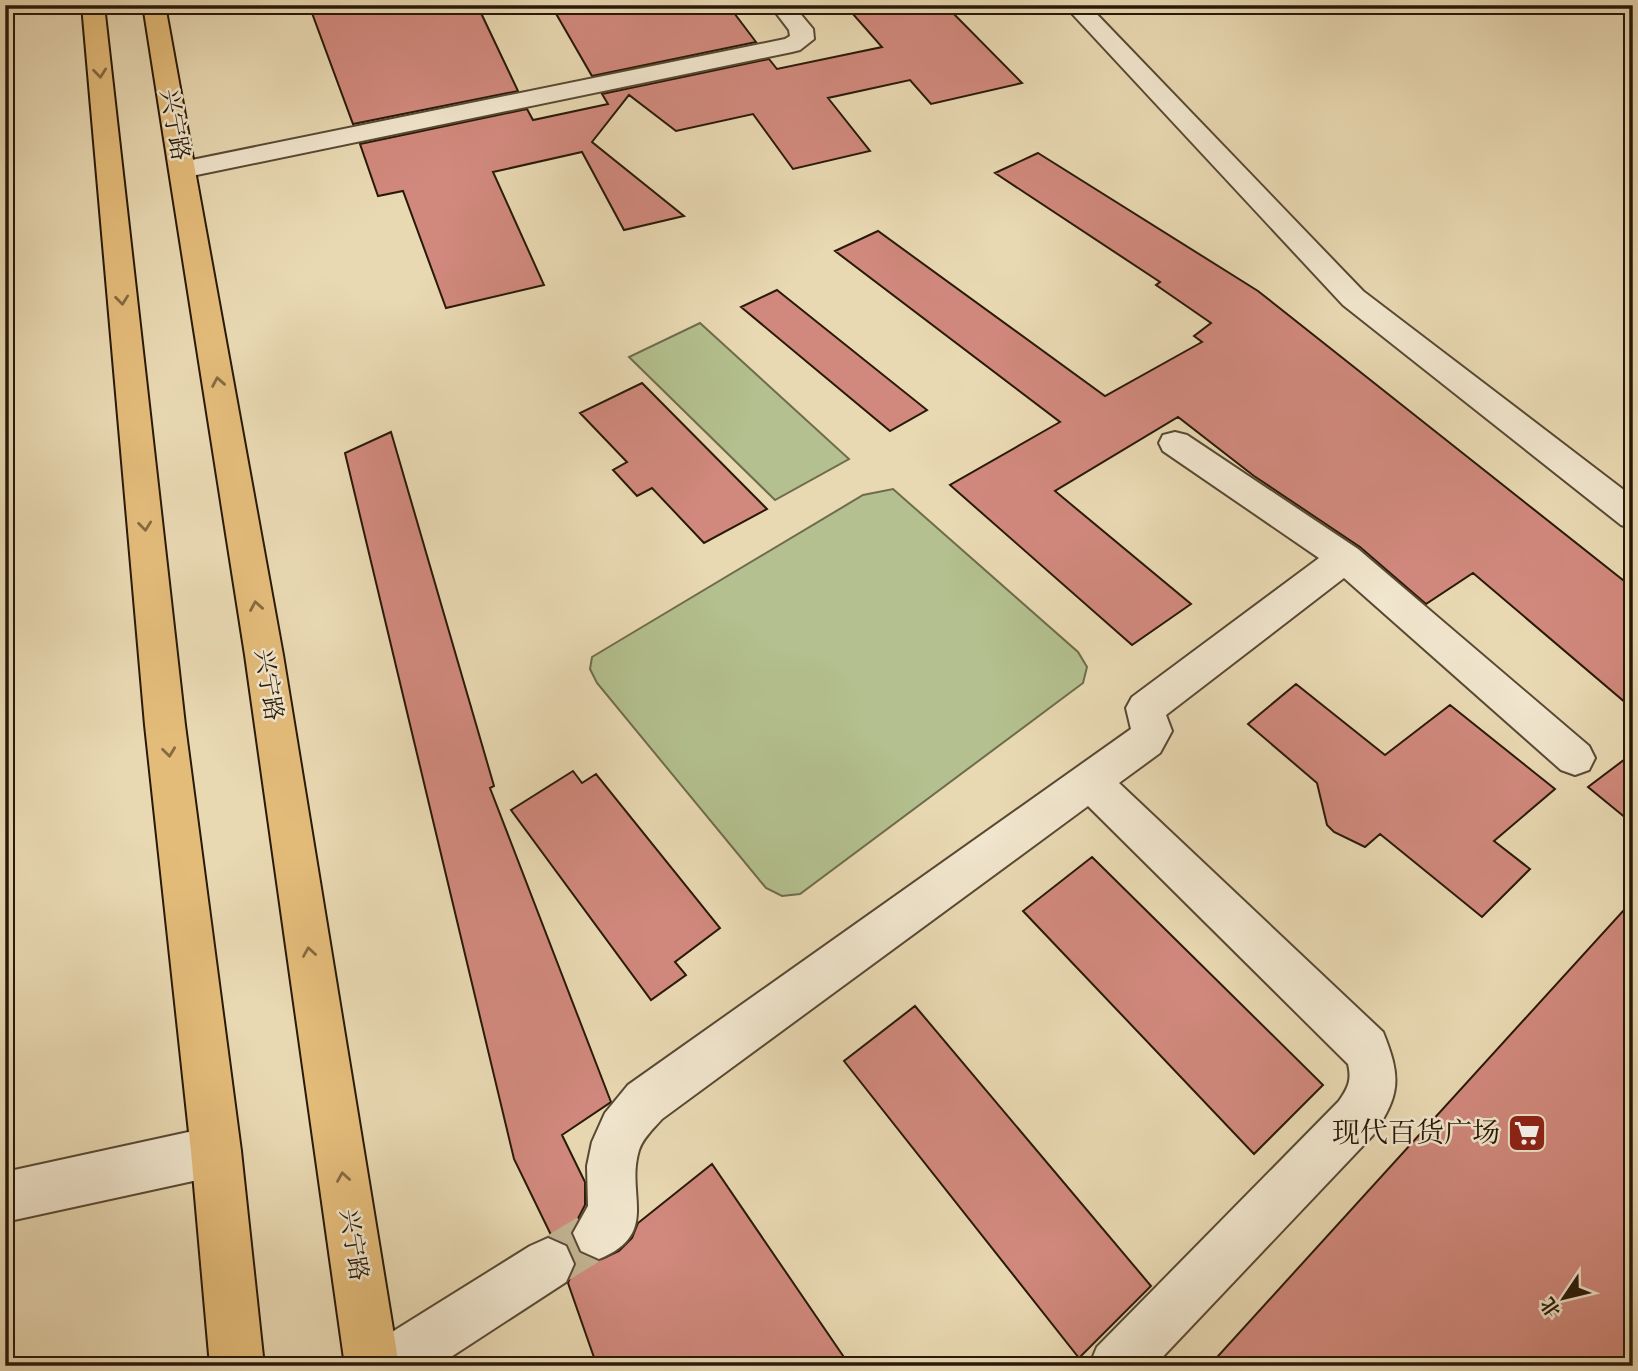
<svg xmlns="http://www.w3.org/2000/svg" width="1638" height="1371" font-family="'IM FELL DW Pica','Noto Serif SC',serif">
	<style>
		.green { fill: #b4c08f; stroke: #6e6c4c; stroke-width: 2 }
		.building { fill: #d1897d; stroke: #281908; stroke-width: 2 }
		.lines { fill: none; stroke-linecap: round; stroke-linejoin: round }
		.minor-tunnel { stroke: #c2b391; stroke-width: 49; stroke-dasharray: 49 24; stroke-linecap: butt }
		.minor-casing { stroke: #584933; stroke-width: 4 }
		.major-casing { stroke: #281908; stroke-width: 4 }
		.minor { fill: #f1e6ce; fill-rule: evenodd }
		.major { fill: #e4bc7a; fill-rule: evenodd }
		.oneway { stroke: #866a41 }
		.labels { text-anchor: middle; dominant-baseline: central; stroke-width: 5; stroke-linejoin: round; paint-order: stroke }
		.street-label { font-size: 24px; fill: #281908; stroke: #f1e6ce }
		.near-poi-label { font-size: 28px; fill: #281908; stroke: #f1e6ce; text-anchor: end }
	</style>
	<rect width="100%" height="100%" fill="#e9d9b3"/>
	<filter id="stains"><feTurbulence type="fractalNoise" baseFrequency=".00286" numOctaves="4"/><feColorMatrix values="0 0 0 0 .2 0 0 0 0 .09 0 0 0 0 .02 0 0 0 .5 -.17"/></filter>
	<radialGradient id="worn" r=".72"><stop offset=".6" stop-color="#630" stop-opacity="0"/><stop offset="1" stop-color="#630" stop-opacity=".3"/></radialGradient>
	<!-- green -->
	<path class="green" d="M700 323 849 459 775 500 629 357Z
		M893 489 1078 652 1087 667 1083 683 800 894 782 896 766 888 597 683 590 669 592 657 863 495Z"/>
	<!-- building -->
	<path class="building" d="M356 5H437L481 13 518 91 353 124 312 13Z
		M551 5H728L756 42 592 76Z
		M845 5H945L1022 83 931 104 910 80 828 98 870 151 793 169 753 114 676 131 629 95 592 142 684 216 624 230 582 152 493 172 544 285 446 308 403 191 378 196 360 144 527 109 533 120 608 104 602 94 769 59 777 69 882 47Z
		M1038 153 1258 291 1633 588V709L1473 573 1426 604 1360 547 1254 476 1178 417 1055 491 1191 604 1132 645 950 485 1060 422 835 251 878 231 1105 396 1202 342 1194 336 1211 323 1156 285 1160 282 995 173Z
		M777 290 927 410 890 431 741 307Z
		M642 383 767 509 704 543 652 488 637 496 613 470 627 462 580 413Z
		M391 432 494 786 490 788 611 1102 562 1135 585 1182V1205L571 1232 579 1252 598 1261 619 1251 632 1238 638 1223 712 1164 850 1366H597L568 1283 576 1263 568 1245 552 1237 514 1159 345 453Z
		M1296 684 1385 755 1450 705 1555 789 1494 841 1530 869 1482 917 1380 834 1365 847 1334 832 1327 825 1317 783 1248 724Z
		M1633 753V824L1588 787Z
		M573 771 582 783 596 774 720 928 675 962 686 975 651 1000 511 810Z
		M1092 857 1323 1085 1254 1154 1023 911Z
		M1633 900V1366H1209Z
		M915 1006 1151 1286 1079 1358 844 1061Z"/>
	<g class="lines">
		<!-- minor-tunnel -->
		<path class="minor-tunnel" d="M548 1264 599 1233"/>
		<!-- minor casing -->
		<g class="minor-casing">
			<path id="minor" d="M770 5H793L813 29 814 39 800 50 792 52 182 178 173 176 169 170 173 164 182 162 785 39 790 36 789 30Z
				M1064 5H1088L1363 291 1633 497V529L1621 525 1343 305Z
				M1175 432 1187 435 1358 549 1589 746 1595 758 1589 770 1575 775 1561 770 1344 578 1166 715 1172 731 1160 753 1119 783 1383 1032C1401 1077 1401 1094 1373 1135L1154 1366H1089L1097 1347 1339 1101C1348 1088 1352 1080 1348 1064L1088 806 662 1119C654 1128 643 1138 639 1150 625 1195 661 1233 599 1259L581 1251 573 1233 588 1206 587 1166 592 1142 605 1113 628 1085 1131 729 1126 708 1132 697 1319 558 1163 451 1159 443 1163 435Z
				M216 1126 233 1134 241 1151 233 1168 216 1176 5 1222V1172Z
				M548 1238 566 1246 574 1264 566 1282 437 1366H360L368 1347 530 1246Z"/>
		</g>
		<!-- major casing -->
		<g class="major-casing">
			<path id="major" d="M82 5H104L185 725 241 1151 264 1366H210L191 1151 145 725Z
				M143 5H165L283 655 399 1366H345L245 655Z"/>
		</g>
		<!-- minor -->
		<use href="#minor" class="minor"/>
		<!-- major -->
		<use href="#major" class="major"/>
	</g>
	<!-- one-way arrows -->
	<defs><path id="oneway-chevron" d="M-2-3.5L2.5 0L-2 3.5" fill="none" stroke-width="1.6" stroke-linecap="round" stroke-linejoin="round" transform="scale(1.75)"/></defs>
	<g class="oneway">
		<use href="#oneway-chevron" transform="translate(100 73) rotate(84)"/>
		<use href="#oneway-chevron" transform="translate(122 300) rotate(84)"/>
		<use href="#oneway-chevron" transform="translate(218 382) rotate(-100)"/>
		<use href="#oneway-chevron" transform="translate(145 526) rotate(84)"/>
		<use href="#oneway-chevron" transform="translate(256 606) rotate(-100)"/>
		<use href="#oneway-chevron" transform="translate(169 752) rotate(83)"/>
		<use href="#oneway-chevron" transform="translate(309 952) rotate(-99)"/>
		<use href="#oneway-chevron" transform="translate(343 1177) rotate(-99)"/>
	</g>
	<!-- icons -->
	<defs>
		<g id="supermarket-square" transform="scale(2.0125)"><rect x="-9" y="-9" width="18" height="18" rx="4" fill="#8f2418" stroke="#f1e6ce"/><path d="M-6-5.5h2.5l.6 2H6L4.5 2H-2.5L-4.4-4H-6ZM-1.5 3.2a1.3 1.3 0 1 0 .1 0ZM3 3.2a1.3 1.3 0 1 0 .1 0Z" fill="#fff"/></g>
	</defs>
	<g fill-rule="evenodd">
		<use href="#supermarket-square" x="1527" y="1133"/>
	</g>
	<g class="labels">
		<!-- street labels -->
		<g class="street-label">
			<text transform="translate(174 125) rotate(80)">兴宁路</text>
			<text transform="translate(268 685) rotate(81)">兴宁路</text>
			<text transform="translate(353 1245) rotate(81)">兴宁路</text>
		</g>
		<!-- near-poi labels -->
		<g class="near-poi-label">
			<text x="1500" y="1133">现代百货广场</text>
		</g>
	</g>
	<!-- margin -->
	<rect width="1638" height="1371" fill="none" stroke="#e9d9b3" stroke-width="28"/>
	<rect x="7" y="7" width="1624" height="1357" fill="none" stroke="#281908" stroke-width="3.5"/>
	<rect x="14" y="14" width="1610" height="1343" fill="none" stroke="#281908" stroke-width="2"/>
	<!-- north arrow -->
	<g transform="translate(1564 1298) rotate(235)" stroke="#f1e6ce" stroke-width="5" paint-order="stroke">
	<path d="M0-5L12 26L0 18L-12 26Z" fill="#281908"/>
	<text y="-10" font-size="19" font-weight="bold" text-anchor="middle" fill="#281908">北</text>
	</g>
	<rect width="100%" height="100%" filter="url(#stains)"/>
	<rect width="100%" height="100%" fill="url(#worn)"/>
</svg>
